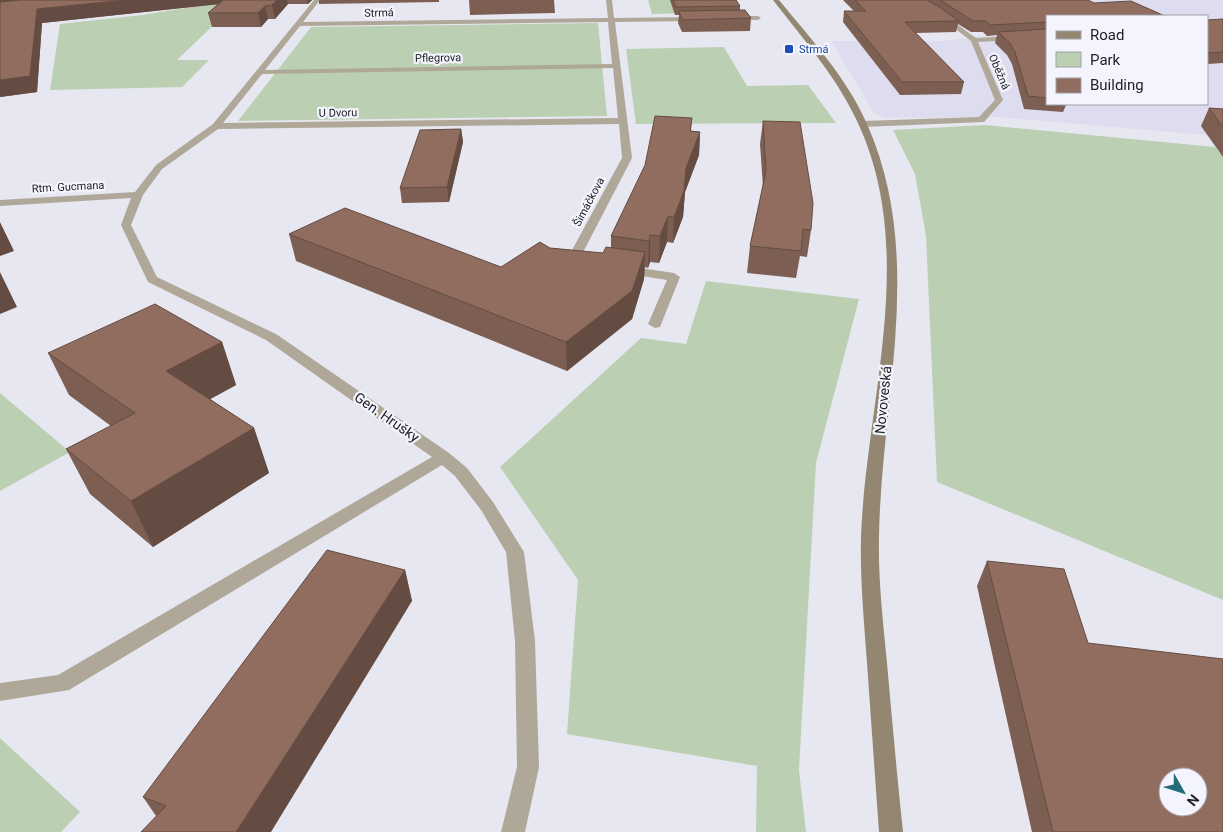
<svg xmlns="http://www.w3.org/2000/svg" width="1223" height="832" font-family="Roboto,sans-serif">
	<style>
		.built { fill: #ddddef }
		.green { fill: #bbd0b2 }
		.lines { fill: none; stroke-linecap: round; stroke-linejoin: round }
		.street { fill: #afa798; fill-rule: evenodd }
		.secondary { fill: #938771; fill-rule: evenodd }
		.wall { fill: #7c5e52 }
		.shaded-wall { fill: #654c42 }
		.building { fill: #906d5f; stroke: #654c42; fill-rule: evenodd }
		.transit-dot { fill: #1a4fb4; stroke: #f4f4fe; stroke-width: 2 }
		.labels { text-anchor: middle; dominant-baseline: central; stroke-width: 4.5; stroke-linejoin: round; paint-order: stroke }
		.far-street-label { font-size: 11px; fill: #222225; stroke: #f4f4fe }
		.far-transit-label { font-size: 11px; fill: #164399; stroke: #f4f4fe; text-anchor: start }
		.street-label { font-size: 14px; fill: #222225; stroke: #f4f4fe }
	</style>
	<rect width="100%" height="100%" fill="#e7e7f1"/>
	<!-- built -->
	<path class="built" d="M925 0H1223V157L1206 135 997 117 885 118 874 113 831 41H944L981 36 1047 32V104H1207V16H1047Z"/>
	<!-- green -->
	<path class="green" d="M648 0H692L698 13 652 14Z
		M217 3 225 14 177 60H209L182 87 50 90 60 24 142 15Z
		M598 23 607 116 238 121 311 27Z
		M724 47 747 86 808 85 836 123 636 124 626 49Z
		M985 125 1215 147 1223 157V600L937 482 926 236 915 174 893 130Z
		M706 281 859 299 816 463 799 770 806 832H756L757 766 567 734 578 580 500 467 641 338 686 344Z
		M0 393 70 452 0 491Z
		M0 738 80 812 61 832H0Z"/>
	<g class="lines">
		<!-- street -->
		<path class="street" d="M314 0H320L303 22 608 18 606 0H612L614 18 698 17 701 19 698 21 615 22 632 158 579 260 584 263 582 265 571 267 565 263 622 158 619 124 218 129 162 169 143 195 131 225 157 277 276 334 449 453 467 468 493 502 524 552 535 641 539 767 525 832H501L517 767 515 641 506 552 481 510 455 476 442 465 69 690 0 701V683L58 675 432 457 266 340 148 282 121 225 131 198 0 206V200L135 192 156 165 213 124ZM608 22 612 64 265 70 300 26ZM613 68 618 118 223 123 262 74Z
			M911 0H919L944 15 976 38 1047 34V38L978 42 1003 100 984 122 863 127 859 124 863 121 979 117 995 100 971 41 940 17Z
			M731 16H758L761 18 758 20 729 19 728 18Z
			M626 266 674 273 680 277 660 327 655 328 648 324 667 280 622 273 620 270 622 267Z"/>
		<!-- secondary -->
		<path class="secondary" d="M773 0H779C811 39 847 78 867 124 926 257 881 398 879 537 878 579 883 621 887 663 892 719 897 776 903 832H879C875 776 871 719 867 663 864 621 860 579 861 537 866 401 919 252 857 121 836 76 803 39 773 0Z"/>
	</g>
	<!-- wall -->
	<path class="wall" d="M0 0H312L308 4H288L275 19H268L261 27H212L208 13 218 4 42 23 37 92 0 97Z
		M319 0H439V2L319 4Z
		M469 0H554L555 13 470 15Z
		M670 0H736L740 6V10L751 18 750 31 682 32 678 23 679 15H675Z
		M843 0H1088L1047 16V104H1071L1070 105H1066L1063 112 1024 109 1012 64 1007 55 995 43 997 35 987 36 983 32H971L958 24 956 32 915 33 964 82 961 94 900 95 843 22 844 11H854Z
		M1223 19V63L1207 64V20Z
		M1209 108 1223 109V157L1201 126Z
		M692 118 691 131 700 132 699 155 685 192 683 217 673 243 667 242 659 263 650 262 648 268 645 267 644 279 632 319 567 371 296 261 289 234 501 267 550 248 603 253 611 247V236Z
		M763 121 811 230 807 257 800 256 796 278 747 273 750 246 763 187 760 144Z
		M461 129 463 142 449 202 402 203 400 188Z
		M222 342 236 385 210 399 254 428 269 473 153 547 90 494 66 449 111 426 69 395 48 353Z
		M987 561 1223 832H1032L977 586Z
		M405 570 412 601 156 816 143 797Z"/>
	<!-- shaded-wall -->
	<path class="shaded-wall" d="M0 0H90L0 9Z
		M126 0H238L239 2 42 23 37 92 0 97V80L37 9Z
		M277 0H287L288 4 275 19 272 5Z
		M307 0H312L308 4Z
		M265 6 268 19 261 27 258 13Z
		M461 129 463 142 449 202 447 187Z
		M700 132 699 155 685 192 683 217 673 243 674 217 686 168Z
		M668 216 667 242 659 263 660 236Z
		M0 222 14 251 0 256Z
		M650 235V262L648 268 649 241Z
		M645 252 644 279 632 319 567 371 566 342Z
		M0 272 17 307 0 314Z
		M222 342 236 385 183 414 166 371Z
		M254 428 269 473 153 547 131 501Z
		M405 570 412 601 271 832H236Z"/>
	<!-- building -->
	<path class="building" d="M20 0H126L37 9 30 76 0 80V2Z
		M223 0H277L272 5 265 6 258 13H208Z
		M673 0H736L740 6 676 7Z
		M855 0H927L941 8 959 21 905 22 964 82H902L844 11H866Z
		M940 0H1088L1094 3 1131 1 1165 16H1047V22L990 25 986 21H973Z
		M745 10 751 18 682 20 679 11Z
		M1223 19V52L1207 53V20Z
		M1047 29V98L1028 96 1015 52 1010 43 998 32Z
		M1209 108 1223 109V127Z
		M655 116 692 118 690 131 700 132 686 168 684 191 674 217 668 216 660 236 650 235 649 241 611 236 645 165Z
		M763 121 800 122 813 203 811 230 803 229 801 251 750 246 766 171Z
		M461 129 447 187 400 188 420 130Z
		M345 208 501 267 540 242 550 248 603 253 606 247 645 252 632 291 566 342 289 234Z
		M155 304 222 342 166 371 254 428 131 501 66 449 135 413 48 353Z
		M327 550 405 570 236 832H141L166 806 143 797Z
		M987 561 1064 569 1088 643 1223 659V832H1053ZM1168 777H1198V807H1168Z"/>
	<!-- markers -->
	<rect class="transit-dot" x="784" y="44" width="10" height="10" rx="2.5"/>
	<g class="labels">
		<!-- far-street labels -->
		<g class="far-street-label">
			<text transform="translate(379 13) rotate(-1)">Strmá</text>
			<text transform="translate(438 58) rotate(-1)">Pflegrova</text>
			<text transform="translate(999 72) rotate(67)">Oběžná</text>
			<text transform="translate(338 113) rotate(-1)">U Dvoru</text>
			<text transform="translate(68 187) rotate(-3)">Rtm. Gucmana</text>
			<text transform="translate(589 202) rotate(-62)">Šimáčkova</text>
		</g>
		<!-- far-transit labels -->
		<g class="far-transit-label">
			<text x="799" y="49">Strmá</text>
		</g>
		<!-- street labels -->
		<g class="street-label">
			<text transform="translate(883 400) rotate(-84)">Novoveská</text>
			<text transform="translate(387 417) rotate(35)">Gen. Hrušky</text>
		</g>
	</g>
	<!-- legend -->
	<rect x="1046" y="15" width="162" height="90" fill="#f4f4fe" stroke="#a0a0a7"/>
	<rect x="1056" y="31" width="25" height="8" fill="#938771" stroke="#a0a0a7"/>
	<text x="1090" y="40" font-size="15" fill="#222225">Road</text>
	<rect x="1056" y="52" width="25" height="15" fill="#bbd0b2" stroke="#a0a0a7"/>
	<text x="1090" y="65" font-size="15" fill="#222225">Park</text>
	<rect x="1056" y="78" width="25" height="15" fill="#906d5f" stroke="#a0a0a7"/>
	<text x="1090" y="90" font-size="15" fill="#222225">Building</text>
	<!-- north arrow -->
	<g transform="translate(1183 792) rotate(129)"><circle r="24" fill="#f4f4fe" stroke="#a0a0a7"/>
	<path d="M0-4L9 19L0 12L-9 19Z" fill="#256c79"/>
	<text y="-8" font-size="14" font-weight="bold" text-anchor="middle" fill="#222225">N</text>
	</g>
</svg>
